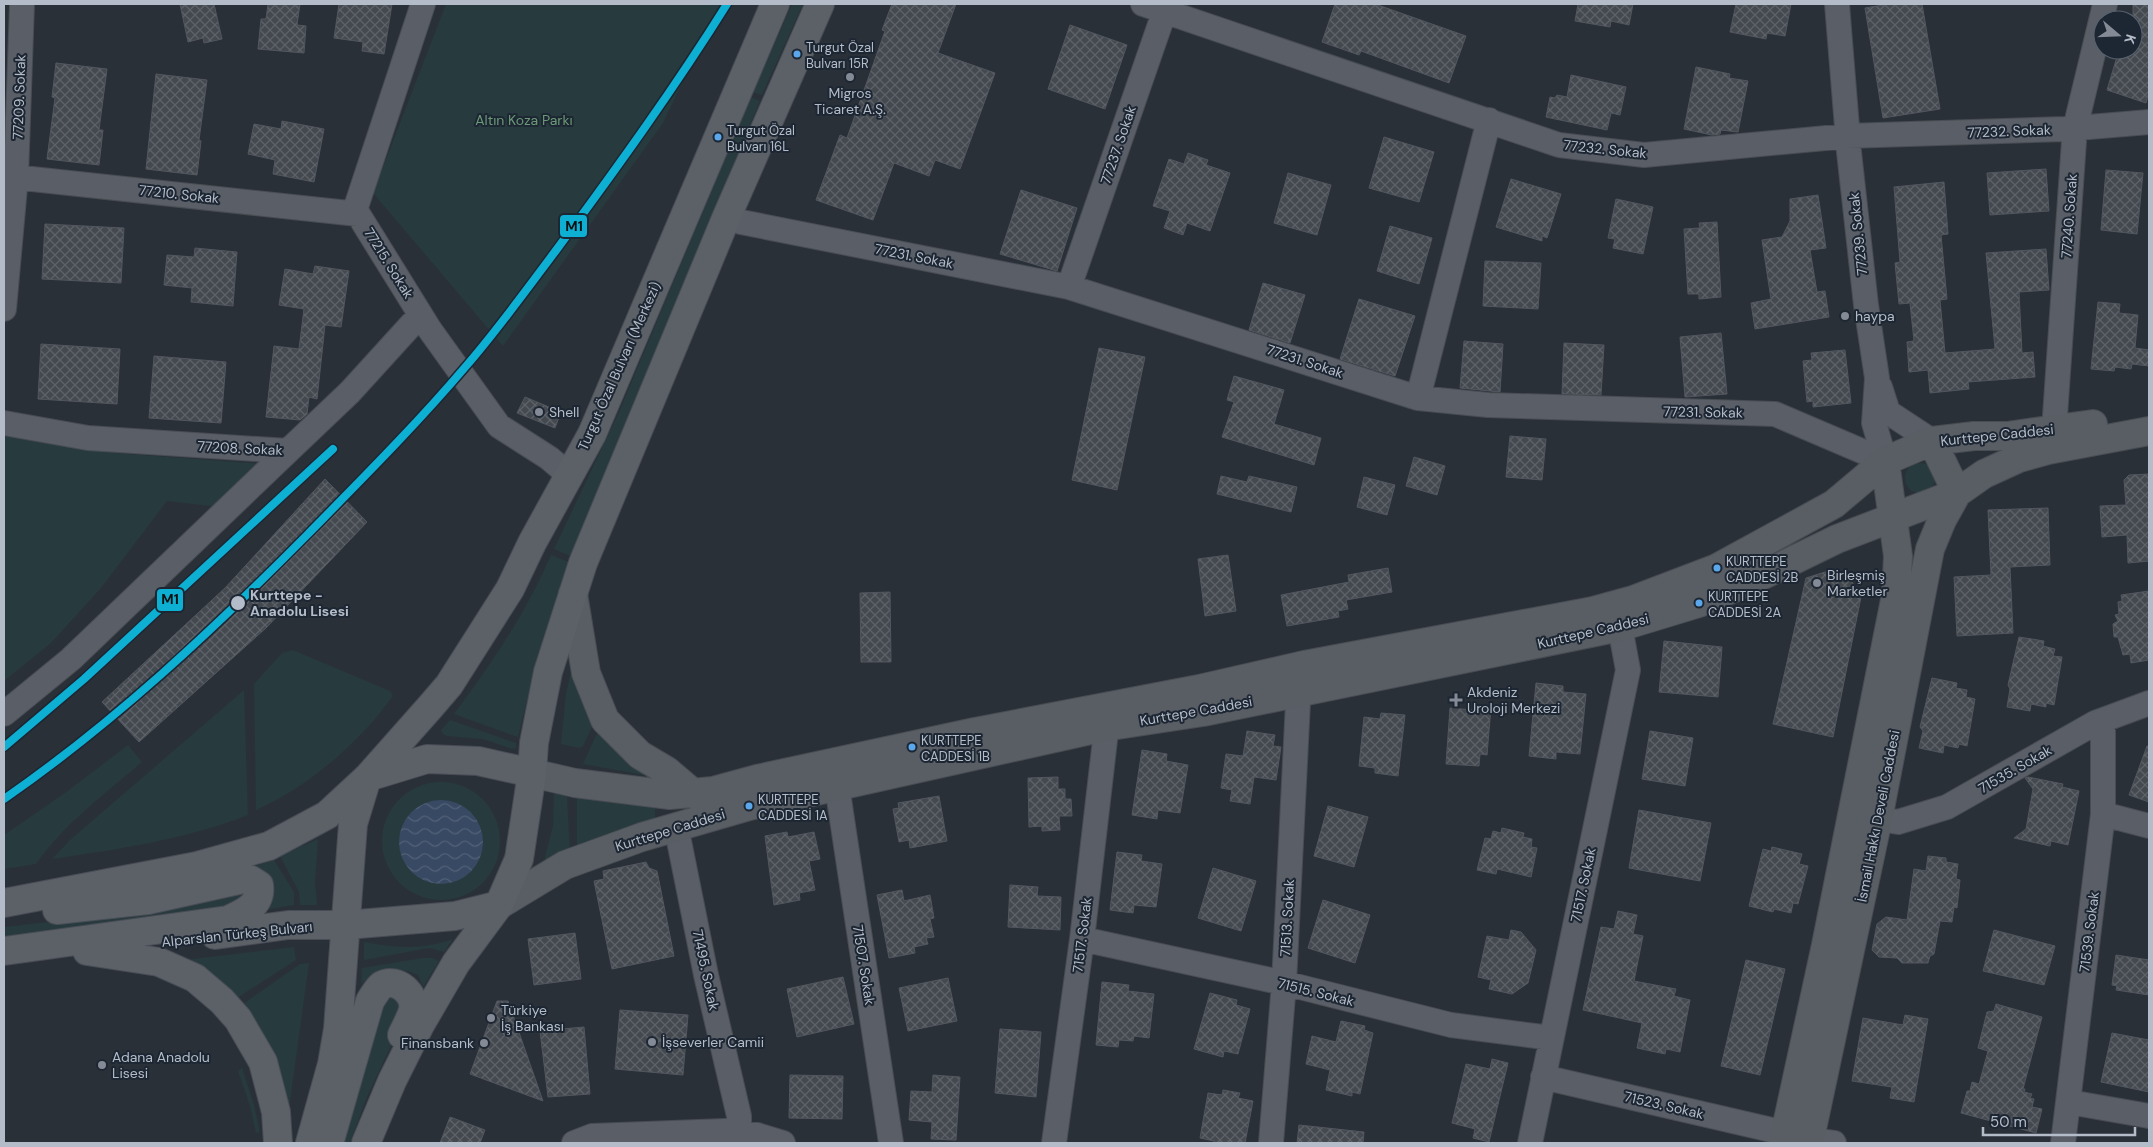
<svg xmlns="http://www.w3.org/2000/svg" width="2153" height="1147" font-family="'DM Sans',sans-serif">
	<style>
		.green { fill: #273a3e }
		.water { fill: url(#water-waves) }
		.building { fill: url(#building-cross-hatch); stroke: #52575f }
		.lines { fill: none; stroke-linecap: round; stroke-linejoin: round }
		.street-casing { stroke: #484c53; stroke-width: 26 }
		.secondary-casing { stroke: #484c53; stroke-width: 30 }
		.primary-casing { stroke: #484c55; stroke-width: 30 }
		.street { stroke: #5a5e66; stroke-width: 24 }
		.secondary { stroke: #595d64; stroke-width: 28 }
		.primary { stroke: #5c6168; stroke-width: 28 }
		.metro-1-casing { stroke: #1d2633; stroke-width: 11 }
		.metro-1 { stroke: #0dafd3; stroke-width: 8 }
		.bus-dot { fill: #5aa8eb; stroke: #1d2633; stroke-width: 2 }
		.poi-dot { fill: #848b96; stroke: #1d2633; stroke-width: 2 }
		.stop-dot { fill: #b4bcc9; stroke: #1d2633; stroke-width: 2 }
		.labels { text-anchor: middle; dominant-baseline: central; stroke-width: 4; stroke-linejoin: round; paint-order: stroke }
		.bus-label { font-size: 13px; fill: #b4bcc9; stroke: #1d2633; text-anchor: start }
		.poi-label { font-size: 14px; fill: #b4bcc9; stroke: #1d2633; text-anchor: start }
		.street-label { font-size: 14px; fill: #b4bcc9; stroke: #1d2633 }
		.park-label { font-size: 14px; fill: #6b9a76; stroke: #1d2633 }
		.stop-label { font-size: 14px; font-weight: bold; fill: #b4bcc9; stroke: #1d2633; text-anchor: start }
		.line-badge { stroke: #1d2633; stroke-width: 2 }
		.pale-badge-label { font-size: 14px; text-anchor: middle; font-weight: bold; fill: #111 }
	</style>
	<defs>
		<pattern id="water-waves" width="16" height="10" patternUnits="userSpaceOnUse" patternTransform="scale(1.25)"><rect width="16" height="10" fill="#384963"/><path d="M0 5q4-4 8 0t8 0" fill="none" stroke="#526178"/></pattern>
		<pattern id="building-cross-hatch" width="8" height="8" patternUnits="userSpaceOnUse" patternTransform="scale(1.25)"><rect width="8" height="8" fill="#444950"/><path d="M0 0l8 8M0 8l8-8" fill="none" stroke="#5d6168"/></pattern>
	</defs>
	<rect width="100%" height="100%" fill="#2a3038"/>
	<!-- green -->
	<path class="green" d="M446 4H720L663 123 503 346 373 193Z
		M792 4H803L762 95 753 92Z
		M751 97 760 101 571 556 554 549 619 412Z
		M4 436 115 453 261 464 219 507 167 501 101 588 51 643 4 681Z
		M1905 478a15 15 0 1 1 30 0a15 15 0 1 1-30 0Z
		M551 555 569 562 538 655 518 737 454 714C491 664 526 613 551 555Z
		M293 650 390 691 393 696C384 707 376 719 366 729 335 762 297 792 256 810L254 684 282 653Z
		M575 657 596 719 583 746 579 748 561 744 566 693Z
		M244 690 248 815C184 840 119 849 52 859L70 840Z
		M450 720 516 743V748L512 749 483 739 447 736 443 734 441 730Z
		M600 727 654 777 583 764Z
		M128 745 142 762C105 794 64 824 36 864L4 869V835L65 793Z
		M382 841a59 59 0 1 1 118 0a59 59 0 1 1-118 0Z
		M554 792 567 795 570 852 546 863 545 857 553 826Z
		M577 796 655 806V818L577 849Z
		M318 839 315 882 317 905H300L299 892 280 856Z
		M274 860 294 892V905L265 910 271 881 266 873 248 868Z
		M247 889 241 906 4 946V927L84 918Z
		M453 939 444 952 429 948 364 960V942C395 948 423 950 453 939Z
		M294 947 296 960 234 1000 184 960Z
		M423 958H432L439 961 423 987 418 975C399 965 379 973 361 984L362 968Z
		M309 963 287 1123 240 1006 300 964Z
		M392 997 401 1001 396 1035 367 1097 350 1143H335L379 1007 386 998Z
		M242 1068 254 1105 260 1132 256 1133 250 1106 238 1071Z"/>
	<!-- water -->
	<path class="water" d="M399 842a42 42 0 1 1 84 0a42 42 0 1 1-84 0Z"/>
	<!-- building -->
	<path class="building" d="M180 4H214L222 39 204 43 203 38 188 42Z
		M268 4H300L297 25 306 26 304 53 258 49 261 19H266Z
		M339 4H392L384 54 362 51 363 42 334 38Z
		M892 4H956L938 53 995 73 960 169 935 160 929 176 894 163 873 220 816 200 840 135 847 138 885 31 882 30Z
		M1335 4H1375L1466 36 1449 83 1361 51 1359 55 1322 42Z
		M1578 4H1633L1629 25 1611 21 1610 27 1575 21Z
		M1736 4H1791L1785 36 1767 33 1766 39 1730 32Z
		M1889 4H1922L1940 109 1883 118 1865 8Z
		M2133 4H2149V92L2146 103 2107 90 2119 50H2133Z
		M1070 25 1127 45 1105 109 1048 89Z
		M56 63 107 69 99 130H103L99 165 47 159 55 98 52 97Z
		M1696 67 1730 74 1729 78 1748 81 1738 132 1721 130 1720 134 1712 135 1684 129Z
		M156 74 207 80 199 140 201 141 197 175 146 169Z
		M1571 75 1626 87 1620 115 1611 113 1607 130 1546 117 1550 97 1555 98 1557 95 1567 97Z
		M282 121 324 129 314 182 273 174 275 160 248 154 254 124 281 129Z
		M1384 137 1434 152 1419 202 1369 188Z
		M1188 153 1208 160 1206 165 1230 173 1210 231 1187 223 1183 235 1164 228 1170 211 1153 206 1169 159 1184 164Z
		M2046 169 2049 211 1990 215 1987 173Z
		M2106 170 2143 173 2137 234 2101 230Z
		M1288 173 1331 185 1317 235 1274 223Z
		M1511 179 1561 194 1547 238 1542 236V241L1496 227Z
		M1944 182 1948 234 1941 235 1947 299 1940 300 1945 353 1995 349 1986 253 2046 249 2049 290 2019 292 2022 353 2033 352 2035 377 1968 382 1969 389 1930 393 1928 370 1909 372 1907 342 1914 341 1910 303 1899 304 1895 263 1900 262 1894 187Z
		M1021 190 1077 208 1057 271 1000 254Z
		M1818 195 1826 248 1810 250 1817 292 1825 291 1829 317 1755 329 1751 303 1771 299 1762 240 1782 237 1790 221V199Z
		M1616 199 1653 207 1643 254 1613 248 1615 239 1608 238Z
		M1717 222 1721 297 1699 299V294H1688L1684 229 1700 228 1699 223Z
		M45 224 124 228 121 283 42 279Z
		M1390 226 1432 238 1419 284 1377 271Z
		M195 248 237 252 233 306 191 302 192 288 164 285 167 255 194 257Z
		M1485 261 1541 263 1538 309 1483 306Z
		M315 266 349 271 341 327 325 325 317 399 309 397 307 414 300 420 266 417 274 346 299 349 304 309 279 305 285 269 313 274Z
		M1263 283 1305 295 1290 343 1249 330Z
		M1359 299 1415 316 1395 376 1340 359Z
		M2098 302 2120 304 2119 313 2138 315 2135 348 2149 350V366L2132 364 2131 369 2115 367 2114 371 2091 369Z
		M1721 333 1727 394 1685 397 1680 337Z
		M1464 341 1503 344 1500 392 1460 388Z
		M1564 343 1604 345 1601 395 1562 394Z
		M41 344 120 349 117 404 38 399Z
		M1099 348 1145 357 1117 490 1072 480Z
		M1845 350 1851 403 1813 407V401L1807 402 1803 361 1812 360 1811 353Z
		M154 356 226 362 221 423 149 418Z
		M1234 376 1284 390 1274 424 1321 438 1314 465 1222 437 1234 402 1227 400Z
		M525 397 561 412 555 428 517 413Z
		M1510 436 1546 439 1542 480 1506 477Z
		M1414 457 1445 466 1437 495 1406 486Z
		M2149 474V561L2128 563 2127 535 2102 537 2100 506 2126 505 2124 480 2129 475Z
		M1221 476 1247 482 1249 476 1297 487 1291 512 1217 494Z
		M1364 477 1395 485 1387 515 1357 507Z
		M325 479 367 522 266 628 139 742 102 702 225 588Z
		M2048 508 2050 565 2010 567 2013 633 1957 636 1954 577 1991 575 1988 510Z
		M1228 555 1236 611 1205 616 1198 559Z
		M1388 568 1392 592 1346 600 1348 609 1338 611 1339 617 1287 626 1281 595 1349 582 1348 575Z
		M1825 572H1839L1852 582 1861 597 1833 737 1773 724 1806 578Z
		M2149 591V660L2131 663 2130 654 2123 655 2118 637H2114L2113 624 2118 621 2115 615 2119 614 2118 602 2122 601 2121 595Z
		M890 592 891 662H861L860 593Z
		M2019 637 2044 641 2043 646 2055 649 2053 656 2062 657 2054 705 2046 703V707L2031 704 2030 711 2007 707 2010 689 2008 685Z
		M1664 641 1722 647 1718 697 1659 692Z
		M1932 678 1957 683 1956 688 1967 690 1966 697 1975 699 1967 746 1959 744 1958 748 1944 745 1943 753 1919 748 1923 731 1920 727Z
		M1536 683 1563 686V692L1586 694 1580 754 1556 752V759L1529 756Z
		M1473 705 1491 707 1487 755 1480 754 1479 766 1446 764 1450 708 1473 710Z
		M1381 713 1405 715 1398 776 1375 773V768L1359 766 1364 717 1380 719Z
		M1247 731 1275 735 1273 746 1281 747 1276 780 1254 777 1250 804 1230 801 1232 790 1221 788 1226 754 1243 756Z
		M1650 731 1693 738 1685 786 1642 779Z
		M2147 746H2149V802L2129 795Z
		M1142 750 1167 754 1166 761 1188 765 1180 813 1158 810 1157 819 1132 815Z
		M1058 777V789H1065V799H1071L1072 816H1059L1060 830 1042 831V826L1029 827 1028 778Z
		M2028 777 2063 784 2062 787 2079 791 2068 845 2051 841 2050 846 2014 838 2026 829 2033 789 2025 778Z
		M939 796 947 841 910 848 909 840 899 842 893 809 899 808 898 803Z
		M1328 806 1368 817 1354 867 1314 856Z
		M1639 810 1711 823 1700 881 1629 868Z
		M1502 828 1524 833 1523 837 1532 839 1531 847 1537 848 1531 877 1497 869 1496 874 1477 870 1485 838 1491 839 1493 831 1501 833Z
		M787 832 788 837 814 832 820 859 809 861 815 890 799 893 800 900 774 905 765 836Z
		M1772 847 1802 854 1799 864 1808 866 1798 904 1793 903 1791 913 1774 909 1773 912 1749 906 1763 849 1771 851Z
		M1117 852 1142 855 1141 861 1162 864 1156 907 1134 905 1133 913 1110 910Z
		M1928 856 1946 858V862L1958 864 1956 879 1960 880 1957 908 1954 907 1952 922 1940 921 1934 954 1930 956 1928 963H1902L1897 958 1879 957 1872 950 1877 924 1886 917 1907 920 1914 869 1926 871Z
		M646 862 649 868 657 871 674 956 612 969 594 881 604 879 603 871Z
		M1213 868 1256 881 1241 931 1198 918Z
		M1010 885 1038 887 1037 896 1061 897 1060 930 1008 927Z
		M902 890 904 901 930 895 934 918 930 919 934 937 926 938 928 944 914 947 915 953 889 958 877 895Z
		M1323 900 1370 915 1355 963 1308 948Z
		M1618 911 1637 915 1633 934 1643 936 1634 981 1676 989 1674 996 1690 1000 1680 1052 1666 1049 1665 1054 1637 1048 1642 1023 1583 1010 1601 927 1614 929Z
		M1511 930 1521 932 1536 950 1528 983 1512 994 1489 989 1491 980 1478 977 1487 936 1509 940Z
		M1994 930 2055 946 2044 985 1983 971Z
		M575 933 581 979 534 985 528 939Z
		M2116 955 2149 960V995L2116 990 2117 986 2112 985Z
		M1746 960 1785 969 1760 1075 1721 1066Z
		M843 977 854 1024 797 1037 787 989Z
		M948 978 957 1021 908 1031 899 988Z
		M1102 982 1129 985 1128 991 1154 994 1149 1038 1134 1036 1133 1041 1119 1040 1118 1047 1096 1045Z
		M1210 993 1237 1000 1236 1005 1250 1009 1238 1054 1224 1051 1223 1057 1194 1049Z
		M497 1001H508L543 1101 470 1074Z
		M1996 1004 2042 1017 2023 1089H2025L2024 1092 2032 1094 2030 1098 2034 1099 2032 1107 2042 1109 2036 1133 1961 1113 1967 1091H1970L1972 1082 1979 1084 1988 1051 1978 1048 1987 1012 1994 1011Z
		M620 1010 688 1015 683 1075 615 1069Z
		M1905 1015 1928 1019 1914 1102 1890 1098 1892 1087 1852 1081 1863 1018 1903 1025Z
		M1341 1021 1365 1026 1364 1030 1373 1033 1360 1094 1352 1092V1096L1326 1090 1330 1070 1306 1064 1312 1036 1336 1042Z
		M584 1027 590 1094 548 1097 540 1031Z
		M1000 1029 1041 1032 1036 1097 995 1093Z
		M2112 1033 2149 1040V1092L2101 1082Z
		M1492 1059 1508 1063 1489 1142 1473 1138 1475 1129 1452 1123 1466 1064 1490 1069Z
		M790 1075 843 1076 842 1119 789 1118Z
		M933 1075 960 1077 956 1140 931 1139 932 1122 909 1120 911 1091 932 1092Z
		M1223 1090 1240 1093 1238 1098 1253 1101 1245 1143H1214V1141L1200 1138 1208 1093 1222 1095Z
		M450 1117 485 1130 480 1143H440Z
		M1299 1125 1364 1132 1363 1143H1297Z"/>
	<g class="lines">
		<!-- street casing -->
		<g class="street-casing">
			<path id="street" d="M1143 4 1559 145 1644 155 1847 136 2065 129 2149 122
				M1837 4 1849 152 1866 305 1877 378 1874 423 1885 461
				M4 176 358 214 430 330 499 426 549 458 569 475
				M354 213 423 4
				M727 216 741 222 1069 287 1418 398 1488 405 1775 414 1885 461
				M1069 287 1165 10 1168 4
				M4 309 16 176 22 4
				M1880 387 1888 412 1932 441
				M1418 398 1489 120
				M4 423 88 438 288 451 350 392 411 325 421 316
				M2064 428 2055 416 2074 141 2078 116 2105 4
				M4 714 71 659 288 451
				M837 786 891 1143
				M2103 814 2149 826
				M1878 819 1898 822 1947 807 2095 723 2149 703
				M674 827 679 841 706 975 739 1116V1133L742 1143
				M1082 939 1284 983 1451 1025 1551 1038
				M1543 1077 1785 1133
				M2069 1102 2149 1116
				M1810 1140 1834 1143
				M574 1143 592 1136 725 1131 757 1135 783 1143
				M1054 1143 1082 939 1105 740 1104 727
				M1271 1143 1284 983 1298 702 1297 692
				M1530 1143 1628 670 1620 627
				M2063 1143 2103 814V720"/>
		</g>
		<!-- secondary casing -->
		<g class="secondary-casing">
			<path id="secondary" d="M1932 441 1957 493
				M573 594 586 673 605 720 640 755 667 771 694 794
				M532 773 575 783 670 795 713 791 757 779 975 732 1199 689 1304 665 1593 611 1633 600 1717 568 1834 504 1885 461 1932 441 1974 436H2007L2093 424
				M499 905 565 865 642 837 749 806 1104 727 1203 712 1620 627 1699 603 1757 578 1837 539 1957 493 1984 474 2019 458 2048 450 2149 431
				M1783 1143 1826 945 1896 595 1898 556 1885 461
				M1809 1143 1878 819 1930 549 1942 520 1957 493"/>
		</g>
		<!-- primary casing -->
		<g class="primary-casing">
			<path id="primary" d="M368 777 427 759 478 761 532 773
				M4 903 197 866 269 846 327 815 368 777 431 706 449 685 510 589 532 543 592 434 775 4
				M215 935 288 925H346L455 916 499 905
				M4 951 228 920C244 913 262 905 259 885L251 880 243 879 148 900 57 910
				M87 951 159 962 195 978 222 1001 238 1019 263 1062 276 1112 278 1143
				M330 1140 370 1001C374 995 377 989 382 985 397 977 416 994 413 1010 411 1018 405 1028 402 1035
				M310 1143 332 1064 338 1029 353 824 367 778
				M366 1143 392 1081 420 1025 456 963 499 905 519 859 532 773 534 743 548 672 583 563 727 216 820 4"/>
		</g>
		<!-- street -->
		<use href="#street" class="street"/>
		<!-- secondary -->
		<use href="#secondary" class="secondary"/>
		<!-- primary -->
		<use href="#primary" class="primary"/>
		<!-- metro-1 casing -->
		<g class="metro-1-casing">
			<path id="metro-1" d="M4 747 84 679 333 449
				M4 799C115 722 212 631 307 535 361 480 416 425 467 365 499 328 527 289 557 249 616 169 674 89 727 4"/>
		</g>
		<!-- metro-1 -->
		<use href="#metro-1" class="metro-1"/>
	</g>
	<!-- markers -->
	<g class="bus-dot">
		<circle cx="797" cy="54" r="4.5"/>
		<circle cx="718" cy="137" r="4.5"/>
		<circle cx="1717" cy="568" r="4.5"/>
		<circle cx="1699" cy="603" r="4.5"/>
		<circle cx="912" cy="747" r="4.5"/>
		<circle cx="749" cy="806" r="4.5"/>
	</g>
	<g class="poi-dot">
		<circle cx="850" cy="77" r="5"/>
		<circle cx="1845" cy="316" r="5"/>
		<circle cx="539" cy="412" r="5"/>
		<circle cx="1817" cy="583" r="5"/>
		<path d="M1453.5 692.5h5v5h5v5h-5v5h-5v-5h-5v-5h5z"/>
		<circle cx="491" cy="1018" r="5"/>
		<circle cx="652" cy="1042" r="5"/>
		<circle cx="484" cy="1043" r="5"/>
		<circle cx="102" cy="1065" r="5"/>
	</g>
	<circle class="stop-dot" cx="238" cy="603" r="8"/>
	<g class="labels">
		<!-- bus labels -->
		<g class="bus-label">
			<text x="806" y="47">Turgut Özal<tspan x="806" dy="16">Bulvarı 15R</tspan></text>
			<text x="727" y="130">Turgut Özal<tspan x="727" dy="16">Bulvarı 16L</tspan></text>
			<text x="1726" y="561">KURTTEPE<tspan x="1726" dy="16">CADDESİ 2B</tspan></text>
			<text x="1708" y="596">KURTTEPE<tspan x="1708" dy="16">CADDESİ 2A</tspan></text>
			<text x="921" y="740">KURTTEPE<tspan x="921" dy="16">CADDESİ 1B</tspan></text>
			<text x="758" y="799">KURTTEPE<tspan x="758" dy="16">CADDESİ 1A</tspan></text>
		</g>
		<!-- poi labels -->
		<g class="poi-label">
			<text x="850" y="93" text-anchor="middle">Migros<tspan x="850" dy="16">Ticaret A.Ş.</tspan></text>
			<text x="1855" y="316">haypa</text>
			<text x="549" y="412">Shell</text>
			<text x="1827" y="575">Birleşmiş<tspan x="1827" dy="16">Marketler</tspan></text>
			<text x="1467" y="692">Akdeniz<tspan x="1467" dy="16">Uroloji Merkezi</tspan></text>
			<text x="501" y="1010">Türkiye<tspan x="501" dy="16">İş Bankası</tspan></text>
			<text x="662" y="1042">İşseverler Camii</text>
			<text x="474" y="1043" text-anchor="end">Finansbank</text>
			<text x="112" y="1057">Adana Anadolu<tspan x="112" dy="16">Lisesi</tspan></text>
		</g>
		<!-- street labels -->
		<g class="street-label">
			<text transform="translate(19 97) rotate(-88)">77209. Sokak</text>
			<text transform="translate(2009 131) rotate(-2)">77232. Sokak</text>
			<text transform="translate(1118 145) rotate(-71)">77237. Sokak</text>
			<text transform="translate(1605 149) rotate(6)">77232. Sokak</text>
			<text transform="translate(179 194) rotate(6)">77210. Sokak</text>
			<text transform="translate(2069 216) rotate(-86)">77240. Sokak</text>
			<text transform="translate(1858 234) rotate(-96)">77239. Sokak</text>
			<text transform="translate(914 256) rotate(11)">77231. Sokak</text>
			<text transform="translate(389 263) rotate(58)">77215. Sokak</text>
			<text transform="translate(1305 361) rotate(18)">77231. Sokak</text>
			<text transform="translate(619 366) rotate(-66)">Turgut Özal Bulvarı (Merkezi)</text>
			<text transform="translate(1703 412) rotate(1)">77231. Sokak</text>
			<text transform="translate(1997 435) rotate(-6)">Kurttepe Caddesi</text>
			<text transform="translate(240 448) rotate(3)">77208. Sokak</text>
			<text transform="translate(1593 631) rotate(-13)">Kurttepe Caddesi</text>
			<text transform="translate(1196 711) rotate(-10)">Kurttepe Caddesi</text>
			<text transform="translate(2015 769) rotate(-30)">71535. Sokak</text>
			<text transform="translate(1878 816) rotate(-79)">İsmail Hakkı Develi Caddesi</text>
			<text transform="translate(670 830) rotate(-17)">Kurttepe Caddesi</text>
			<text transform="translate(1583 885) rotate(-78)">71517. Sokak</text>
			<text transform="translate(1287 918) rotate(-87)">71513. Sokak</text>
			<text transform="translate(2089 932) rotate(-83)">71539. Sokak</text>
			<text transform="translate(237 934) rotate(-6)">Alparslan Türkeş Bulvarı</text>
			<text transform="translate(1082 935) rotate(-83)">71517. Sokak</text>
			<text transform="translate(864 965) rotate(81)">71507. Sokak</text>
			<text transform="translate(706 970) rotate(78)">71495. Sokak</text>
			<text transform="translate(1316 992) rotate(14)">71515. Sokak</text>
			<text transform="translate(1664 1105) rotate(13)">71523. Sokak</text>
		</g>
		<!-- park labels -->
		<g class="park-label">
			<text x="524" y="120">Altın Koza Parkı</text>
		</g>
		<!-- stop labels -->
		<g class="stop-label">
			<text x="250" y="595">Kurttepe -<tspan x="250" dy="16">Anadolu Lisesi</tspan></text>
		</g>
	</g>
	<g class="line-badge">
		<rect x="559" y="214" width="29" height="24" rx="5" fill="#0dafd3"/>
		<rect x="156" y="588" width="28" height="24" rx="5" fill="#0dafd3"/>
	</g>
	<g class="pale-badge-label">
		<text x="574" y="231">M1</text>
		<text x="170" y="604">M1</text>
	</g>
	<!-- border -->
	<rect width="2153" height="1147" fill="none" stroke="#b4bcc9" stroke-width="10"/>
	<!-- north arrow -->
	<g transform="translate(2118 35) rotate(109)"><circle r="24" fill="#1d2633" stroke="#59626f"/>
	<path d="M0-4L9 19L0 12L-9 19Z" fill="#848b96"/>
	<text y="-8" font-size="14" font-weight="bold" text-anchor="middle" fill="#b4bcc9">K</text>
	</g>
	<!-- scale -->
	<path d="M1983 1127v8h152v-8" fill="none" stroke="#b4bcc9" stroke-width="2.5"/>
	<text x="1990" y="1127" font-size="15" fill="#b4bcc9" stroke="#1d2633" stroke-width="4" paint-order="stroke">50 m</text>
</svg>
